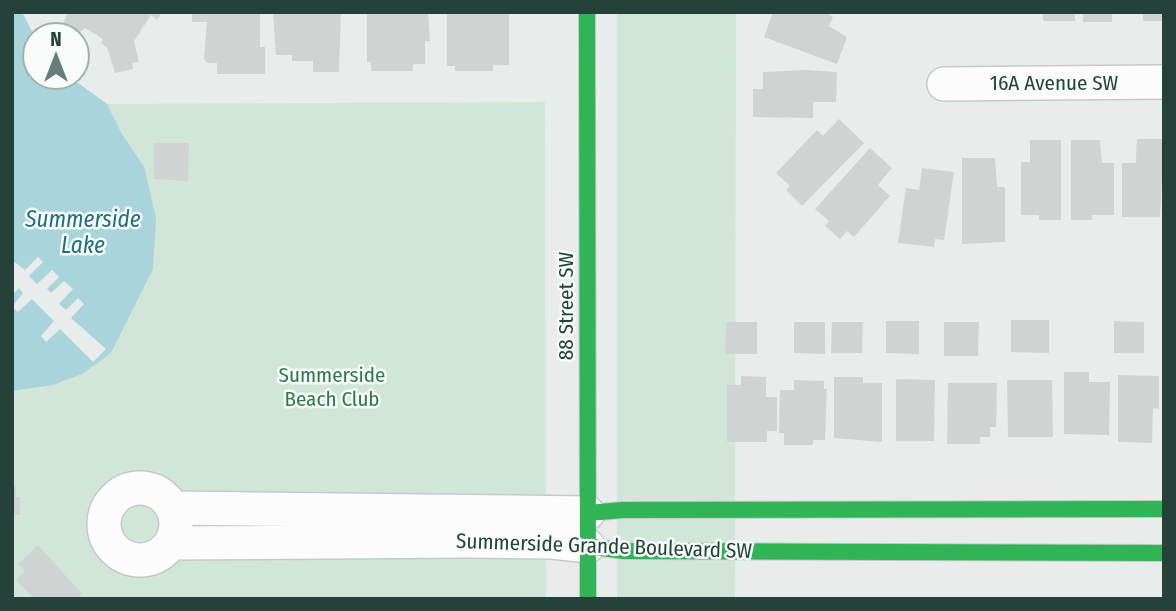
<svg xmlns="http://www.w3.org/2000/svg" width="1176" height="611" font-family="'Fira Sans Condensed',sans-serif">
	<style>
		.green { fill: #d1e6d8 }
		.water { fill: #a9d4db }
		.pier { fill: #e8edeb }
		.building { fill: #cfd4d2 }
		.lines { fill: none; stroke-linecap: round; stroke-linejoin: round }
		.street-casing { stroke: #c5cac8; stroke-width: 36 }
		.fast-casing { stroke: #c3cbc8; stroke-width: 18 }
		.street { stroke: #fcfcfc; stroke-width: 33 }
		.fast { stroke: #30b455; stroke-width: 16 }
		.labels { text-anchor: middle; dominant-baseline: central; stroke-width: 5; stroke-linejoin: round; paint-order: stroke }
		.street-label { font-size: 21px; fill: #24423a; stroke: #f7fbf9 }
		.park-label { font-size: 21px; fill: #2d7a4b; stroke: #f7fbf9 }
		.water-label { font-size: 23px; font-style: italic; fill: #1c6f80; stroke: #f7fbf9 }
	</style>
	<rect width="100%" height="100%" fill="#e8edeb"/>
	<!-- green -->
	<path class="green" d="M617 12H736L735 599H617Z
		M545 102 546 599H12V391C55 385 76 378 111 353L144 165 122 134 107 104Z"/>
	<!-- water -->
	<path class="water" d="M12 12H22L35 37V77H70L107 104 122 134 144 166 156 218 153 269 111 353 82 374 53 385 12 391Z"/>
	<!-- pier -->
	<path class="pier" d="M38 257 43 262 29 276 37 284 52 270 59 277 47 289 51 293 64 281 73 289 59 304 66 310 78 298 84 304 71 318 106 349 93 362 60 329 46 342 41 336 54 321 32 299 18 312 12 307 23 293 19 288 12 295V260L25 270Z"/>
	<!-- building -->
	<path class="building" d="M68 12H162L157 20 151 15 134 41 139 62 132 63 133 69 115 73 107 47 101 43 103 39 85 28 76 35 62 26Z
		M192 12H260V47H265V74H217V63H207L204 58 207 22H192Z
		M273 12H341L339 72H313V61H292V55H276Z
		M367 12H428L430 41H425V64H413V71H371V62H367Z
		M447 12H509V65H493V71H455V66H447Z
		M773 12H826L833 17 829 26 847 37 837 64 764 37Z
		M1043 12H1075V21H1043Z
		M1083 12H1112V22H1083Z
		M1143 12H1164V21H1143Z
		M806 70 837 72 836 102H813V118L753 117V89H763V72Z
		M839 119 864 143 802 206 786 190 790 186 776 173 817 130 823 136Z
		M1137 139H1164L1160 217H1122V163H1136Z
		M1030 140H1061V220H1039V215H1021V162H1030Z
		M1071 140H1100L1102 163H1114V215H1092V220H1071Z
		M154 143H189L188 181 154 179Z
		M870 148 892 168 878 185 890 196 854 237 847 231 840 239 825 226 829 221 815 209Z
		M962 158H995L997 187H1005V242L962 244Z
		M922 168 954 172 944 240 935 239 934 247 898 243 906 188 919 190Z
		M1011 320H1049V353L1011 352Z
		M886 321H919V354L886 353Z
		M1114 321 1144 322V353H1114Z
		M726 322H757V354H725Z
		M794 322H825V354L794 353Z
		M832 322H863L862 353H831Z
		M944 322H979L978 356H944Z
		M1064 372H1089V382H1110L1109 435 1064 434Z
		M1118 375 1159 376V409L1153 408 1152 443 1118 442Z
		M741 376 766 377V397H777V431H767V442H727V385H741Z
		M834 377H863V383H882V442L834 438Z
		M896 379 935 380 934 441H896Z
		M794 380 824 381V389H827L825 440H813V445H784V433H779L780 390H794Z
		M1007 380H1052L1053 437H1008Z
		M948 383H997L996 427H990V437H980V444H947Z
		M12 486 16 487V497H20V515H15V523Z
		M38 545 82 594 77 599H34L16 580 25 571 18 564Z"/>
	<g class="lines">
		<!-- street casing -->
		<g class="street-casing">
			<path id="street" d="M944 84 1164 82
				M104 524a36 36 0 1 1 72 0a36 36 0 1 1-72 0Z
				M173 508 588 513
				M171 543 469 541 552 542 588 546"/>
		</g>
		<!-- fast casing -->
		<g class="fast-casing">
			<path id="fast" d="M587 12 588 599
				M588 513 623 510 1164 509
				M588 546 624 551 1164 553"/>
		</g>
		<!-- street -->
		<use href="#street" class="street"/>
		<!-- fast -->
		<use href="#fast" class="fast"/>
	</g>
	<g class="labels">
		<!-- street labels -->
		<g class="street-label">
			<text x="1054" y="83">16A Avenue SW</text>
			<text transform="translate(566 306) rotate(-90)">88 Street SW</text>
			<text transform="translate(604 546) rotate(2)">Summerside Grande Boulevard SW</text>
		</g>
		<!-- park labels -->
		<g class="park-label">
			<text x="332" y="375">Summerside<tspan x="332" dy="24">Beach Club</tspan></text>
		</g>
		<!-- water labels -->
		<g class="water-label">
			<text x="83" y="219">Summerside<tspan x="83" dy="26">Lake</tspan></text>
		</g>
	</g>
	<!-- border -->
	<rect width="1176" height="611" fill="none" stroke="#24423a" stroke-width="28"/>
	<!-- north arrow -->
	<g transform="translate(56 56)"><circle r="33" fill="#f7fbf9" stroke="#a3b1ad" stroke-width="2"/>
	<path d="M0-5L12 26L0 18L-12 26Z" fill="#697e78"/>
	<text y="-10" font-size="19" font-weight="bold" text-anchor="middle" fill="#24423a">N</text>
	</g>
</svg>
